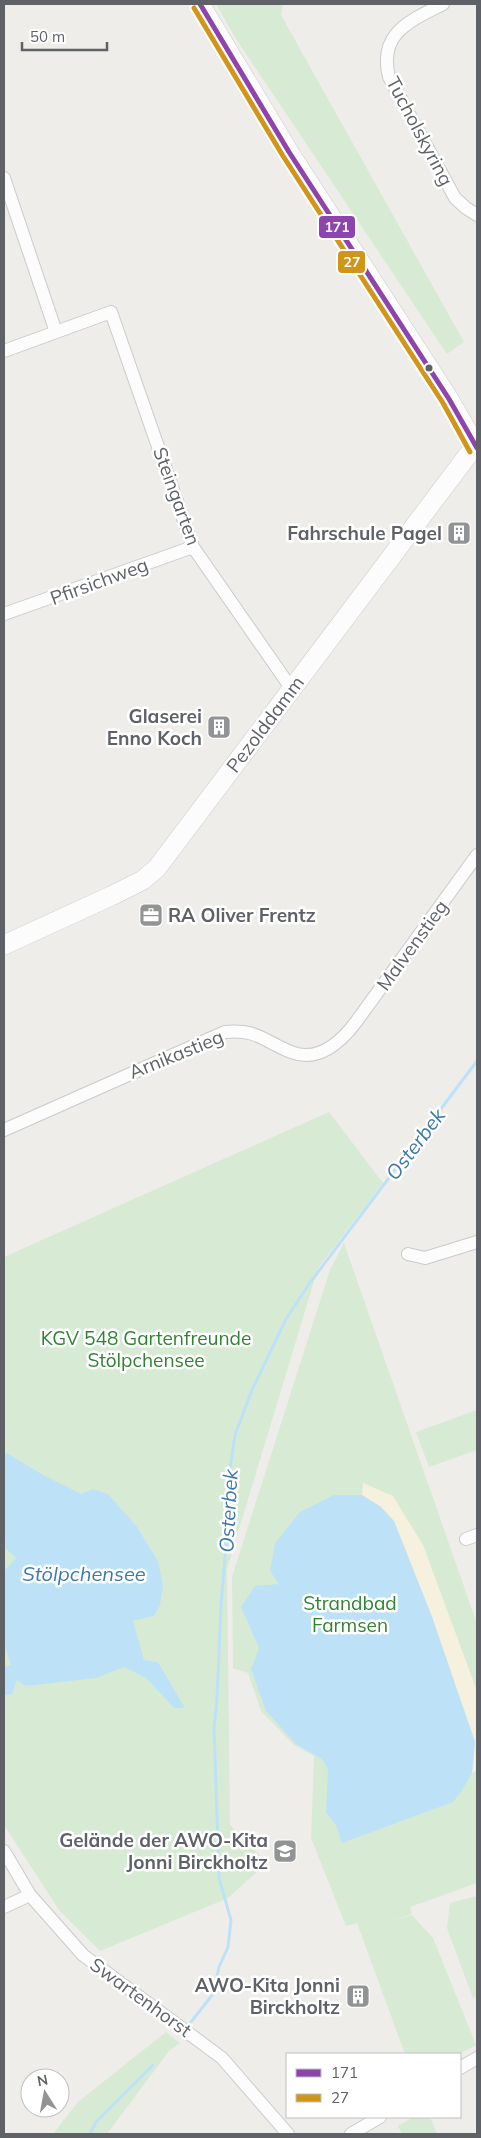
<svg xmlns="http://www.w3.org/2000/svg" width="481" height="2138" font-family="Mulish,sans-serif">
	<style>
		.green { fill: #d7ead4 }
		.sand { fill: #f6f0df }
		.water { fill: #bde2f8 }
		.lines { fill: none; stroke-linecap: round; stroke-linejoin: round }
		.stream { stroke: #bde2f8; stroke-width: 3 }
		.street-casing { stroke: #cacaca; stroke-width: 14 }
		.secondary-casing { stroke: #cbcbcb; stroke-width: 20 }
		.street { stroke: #fdfcfc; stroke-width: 12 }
		.secondary { stroke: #fdfcfc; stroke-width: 19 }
		.bus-1-casing { stroke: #fff; stroke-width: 9 }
		.bus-2-casing { stroke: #fff; stroke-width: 9 }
		.bus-1 { stroke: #8e44ad; stroke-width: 5 }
		.bus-2 { stroke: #d1951a; stroke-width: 5 }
		.bus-dot { fill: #5e6267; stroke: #fff; stroke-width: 2 }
		.labels { text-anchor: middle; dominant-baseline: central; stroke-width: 5; stroke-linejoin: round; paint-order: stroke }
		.street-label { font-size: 19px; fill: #5e6267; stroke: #fff }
		.poi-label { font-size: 19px; font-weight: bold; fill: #5e6267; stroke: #fff; text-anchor: end }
		.park-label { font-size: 19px; fill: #318232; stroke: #fff }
		.water-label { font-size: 20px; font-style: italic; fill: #3d78ad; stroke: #fff }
		.line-badge { stroke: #fff; stroke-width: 2 }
		.badge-label { font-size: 14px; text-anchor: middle; font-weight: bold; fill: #fff }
	</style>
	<rect width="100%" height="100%" fill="#efede9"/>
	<!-- green -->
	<path class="green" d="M216 4H283L281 15 464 342 447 354 236 39Z
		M329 1112 383 1183 318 1268 227 1569 230 1825 267 1863 228 1898 100 1951 59 1910 4 1825V1257Z
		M344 1243 477 1624V1883L410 1907 412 1914 389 1922 412 1915 433 1938 476 2045 459 2054H405L357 1923 346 1926 311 1838 314 1756 294 1745 261 1711 248 1673 233 1668 232 1577 330 1270Z
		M477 1410V1450L429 1467 416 1432Z
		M477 1896V1997L473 1998 447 1928 450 1903Z
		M166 2032 180 2043 169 2051 107 2134H53L78 2102Z
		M413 2117H430L437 2134H402L398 2126Z"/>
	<!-- sand -->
	<path class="sand" d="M363 1483 393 1496 423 1545 477 1691V1770L472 1773 475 1742 432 1617 394 1521 381 1507 362 1495Z"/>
	<!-- water -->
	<path class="water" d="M7 1453 43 1475 81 1494 93 1489 108 1494 137 1527 158 1561 163 1586 160 1605 154 1616 133 1621 144 1660 158 1662 185 1708H174L146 1678 124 1667 96 1678 26 1686 17 1680 12 1694 6 1695 4 1691V1667L11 1665 4 1643V1571L16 1558 6 1549 4 1531V1455Z
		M334 1495H362L381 1507 394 1521 432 1617 475 1742 472 1773 461 1792 453 1802 342 1843 336 1825 326 1813 328 1769 322 1759 296 1744 266 1711 251 1669 259 1648 241 1607 255 1586 279 1584 270 1571 275 1543 300 1512Z"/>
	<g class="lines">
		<!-- stream -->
		<path class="stream" d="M191 2022 213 1994 219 1967 228 1947 231 1920 219 1878 214 1727 217 1699 221 1605 229 1510 228 1482 235 1435 252 1390 286 1319 309 1284 477 1061
			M90 2134 96 2122 153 2065"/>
		<!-- street casing -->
		<g class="street-casing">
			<path id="street" d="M443 4C410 21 378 33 389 77L455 198 466 208 477 215
				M4 178 56 332
				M4 351 111 312 193 547 291 688
				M4 614 193 547
				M4 1130 225 1032C258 1029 263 1041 291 1052 318 1063 341 1042 356 1022L477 855
				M408 1254 425 1258 477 1242
				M466 1539 477 1535
				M4 1851 30 1895 83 1955 222 2058 288 2134
				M4 1907 30 1895
				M460 2068 477 2058
				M351 2134 380 2117"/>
		</g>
		<!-- secondary casing -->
		<g class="secondary-casing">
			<path id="secondary" d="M200 4 289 152 449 399 477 448
				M4 945 111 896 143 880 157 868 477 443"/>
		</g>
		<!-- street -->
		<use href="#street" class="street"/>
		<!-- secondary -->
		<use href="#secondary" class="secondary"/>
		<!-- bus-1 casing -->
		<g class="bus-1-casing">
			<path id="bus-1" d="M200 4 289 152 449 399 477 448"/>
		</g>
		<!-- bus-2 casing -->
		<g class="bus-2-casing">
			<path id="bus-2" d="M194 8 283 156 443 403 470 452"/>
		</g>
		<!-- bus-1 -->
		<use href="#bus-1" class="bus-1"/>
		<!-- bus-2 -->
		<use href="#bus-2" class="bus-2"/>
	</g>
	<!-- icons -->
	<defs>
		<g id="building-square" transform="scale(1.25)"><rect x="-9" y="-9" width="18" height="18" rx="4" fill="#919394" stroke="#fff"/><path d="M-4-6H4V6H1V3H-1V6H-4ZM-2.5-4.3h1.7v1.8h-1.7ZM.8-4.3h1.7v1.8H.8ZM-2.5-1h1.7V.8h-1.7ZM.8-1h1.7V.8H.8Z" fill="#fff"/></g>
		<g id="office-square" transform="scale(1.25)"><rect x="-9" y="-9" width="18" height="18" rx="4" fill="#919394" stroke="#fff"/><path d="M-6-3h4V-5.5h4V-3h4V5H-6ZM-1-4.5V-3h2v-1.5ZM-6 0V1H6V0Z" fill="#fff"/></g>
		<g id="school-square" transform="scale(1.25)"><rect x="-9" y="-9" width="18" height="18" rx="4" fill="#919394" stroke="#fff"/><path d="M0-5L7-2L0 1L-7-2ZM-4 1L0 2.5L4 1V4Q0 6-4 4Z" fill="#fff"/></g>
	</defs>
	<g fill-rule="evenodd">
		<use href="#building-square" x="459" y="533"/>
		<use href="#building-square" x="219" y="727"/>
		<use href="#office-square" x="151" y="915"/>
		<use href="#school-square" x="285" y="1851"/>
		<use href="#building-square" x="358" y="1996"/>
	</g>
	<!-- markers -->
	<circle class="bus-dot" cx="429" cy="368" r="4.5"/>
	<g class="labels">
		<!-- street labels -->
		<g class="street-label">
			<text transform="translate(420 131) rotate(62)">Tucholskyring</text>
			<text transform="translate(177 496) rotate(70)">Steingarten</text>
			<text transform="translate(99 581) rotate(-20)">Pfirsichweg</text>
			<text transform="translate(265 724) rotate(-53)">Pezolddamm</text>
			<text transform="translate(412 945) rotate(-54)">Malvenstieg</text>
			<text transform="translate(176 1054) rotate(-22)">Arnikastieg</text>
			<text transform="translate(141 1997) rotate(36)">Swartenhorst</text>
		</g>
		<!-- poi labels -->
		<g class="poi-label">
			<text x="442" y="533">Fahrschule Pagel</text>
			<text x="202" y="716">Glaserei<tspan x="202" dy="22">Enno Koch</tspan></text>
			<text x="168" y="915" text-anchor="start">RA Oliver Frentz</text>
			<text x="268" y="1840">Gelände der AWO-Kita<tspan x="268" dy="22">Jonni Birckholtz</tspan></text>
			<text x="340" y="1985">AWO-Kita Jonni<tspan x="340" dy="22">Birckholtz</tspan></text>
		</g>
		<!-- park labels -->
		<g class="park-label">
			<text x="146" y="1338">KGV 548 Gartenfreunde<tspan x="146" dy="22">Stölpchensee</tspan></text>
			<text x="350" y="1603">Strandbad<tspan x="350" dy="22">Farmsen</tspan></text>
		</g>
		<!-- water labels -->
		<g class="water-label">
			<text transform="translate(415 1144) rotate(-53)">Osterbek</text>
			<text transform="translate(228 1511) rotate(-87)">Osterbek</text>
			<text x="84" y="1573">Stölpchensee</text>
		</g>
	</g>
	<g class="line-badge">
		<rect x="318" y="215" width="38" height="24" rx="5" fill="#8e44ad"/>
		<rect x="337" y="250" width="29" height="24" rx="5" fill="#d1951a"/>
	</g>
	<g class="badge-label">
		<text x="337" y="232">171</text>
		<text x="352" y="267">27</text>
	</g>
	<!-- border -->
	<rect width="481" height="2138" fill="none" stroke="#5e6267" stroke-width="10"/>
	<!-- legend -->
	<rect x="286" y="2053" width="175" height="65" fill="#ffffff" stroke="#bfc0c2"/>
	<rect x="296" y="2069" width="25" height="8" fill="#8e44ad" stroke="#bfc0c2"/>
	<text x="331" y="2078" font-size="15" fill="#5e6267">171</text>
	<rect x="296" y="2094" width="25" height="8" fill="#d1951a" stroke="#bfc0c2"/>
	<text x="331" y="2103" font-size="15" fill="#5e6267">27</text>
	<!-- north arrow -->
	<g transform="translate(45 2093) rotate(349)"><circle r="24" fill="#ffffff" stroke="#bfc0c2"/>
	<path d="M0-4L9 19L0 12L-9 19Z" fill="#919394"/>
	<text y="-8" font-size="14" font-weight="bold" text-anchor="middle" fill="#5e6267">N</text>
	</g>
	<!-- scale -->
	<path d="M22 42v8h85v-8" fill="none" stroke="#5e6267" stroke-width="2.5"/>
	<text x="30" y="42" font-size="15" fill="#5e6267" stroke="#ffffff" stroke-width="4" paint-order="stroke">50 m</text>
</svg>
